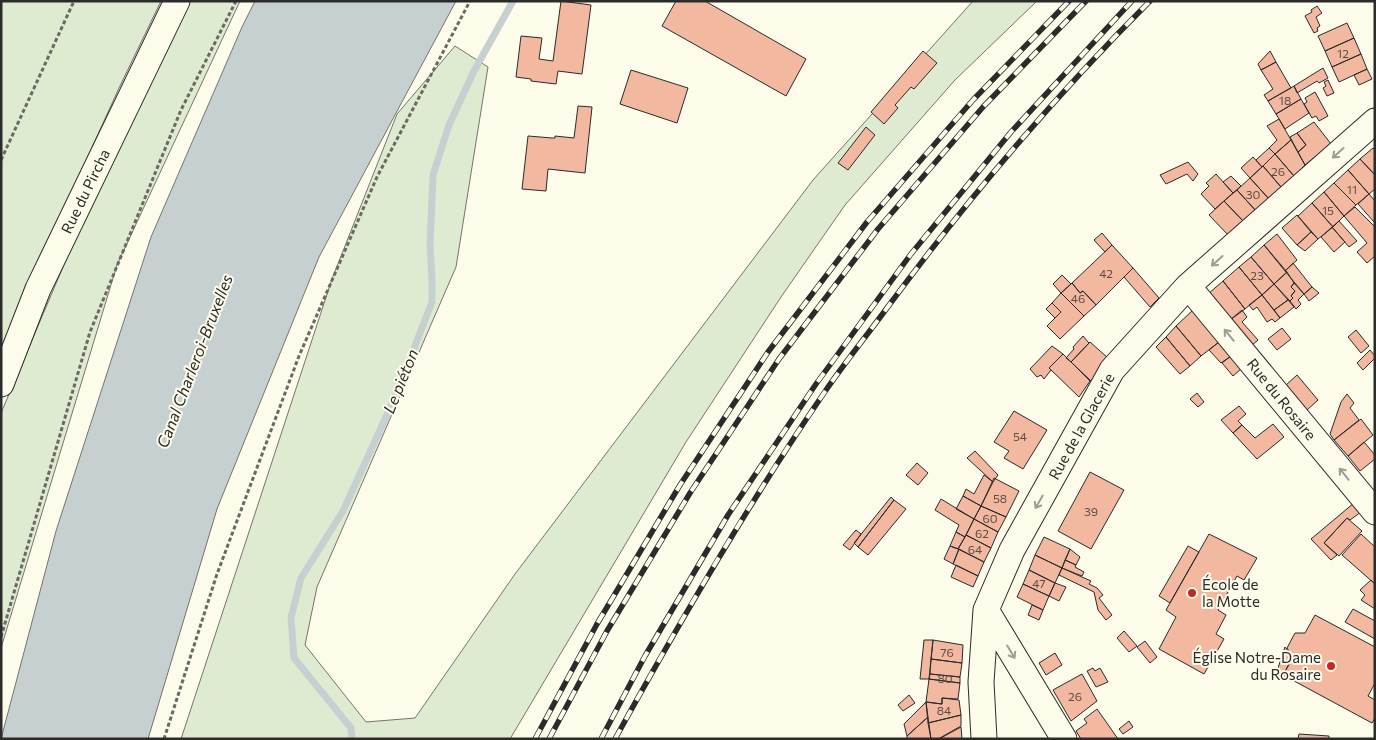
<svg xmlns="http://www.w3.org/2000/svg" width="1376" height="740" font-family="Commissioner,sans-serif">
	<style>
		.green { fill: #deebd1; stroke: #74746e }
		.water { fill: #c7d0d0; stroke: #74746e }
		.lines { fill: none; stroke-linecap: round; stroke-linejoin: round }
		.stream { stroke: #c7d0d0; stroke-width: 7 }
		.building { fill: #f2b8a0; stroke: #2b2b2b }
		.minor-casing { stroke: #2b2b2b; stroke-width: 27 }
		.path { stroke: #6a6964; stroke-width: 3; stroke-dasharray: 4 2.5; stroke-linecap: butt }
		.minor { stroke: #fdfbea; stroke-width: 25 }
		.rail-casing { stroke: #2b2b2b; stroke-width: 5.5 }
		.rail { stroke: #fdfbea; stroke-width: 4; stroke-dasharray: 11; stroke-linecap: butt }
		.oneway { stroke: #9e9d94 }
		.poi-dot { fill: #c62828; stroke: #fdfbea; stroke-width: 2 }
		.labels { text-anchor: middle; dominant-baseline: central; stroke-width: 4; stroke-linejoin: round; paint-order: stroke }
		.number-label { font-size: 12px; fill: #5d4e48 }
		.street-label { font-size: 15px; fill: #2b2b2b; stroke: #fdfbea }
		.poi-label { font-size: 15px; fill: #2b2b2b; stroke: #fdfbea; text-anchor: start }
		.water-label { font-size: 16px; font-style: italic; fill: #2b2b2b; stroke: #fdfbea }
	</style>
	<rect width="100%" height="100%" fill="#fdfbea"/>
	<!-- green -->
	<path class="green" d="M1 1H161L119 88 1 347Z
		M176 1H240L117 265 1 648V413Z
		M973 1H1037L955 80 845 205 781 297 686 442 510 739H181L332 279 397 114 455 46 488 67 456 267 317 587 305 645 366 722 415 718 515 574 813 180Z"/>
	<!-- water -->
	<path class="water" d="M255 1H456L319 257 217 509 148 739H1L56 531 151 237 242 27Z"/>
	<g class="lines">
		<!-- stream -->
		<path class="stream" d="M352 739 351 728 294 658 291 618 301 578 343 511 396 395 432 302V280L430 244 433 175 449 125 474 71 513 1"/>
	</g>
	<!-- building -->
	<path class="building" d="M561 1 591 5 582 74 558 71 556 84 531 81V79L516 77 521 36 542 38 539 59 553 61Z
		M676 1H705L806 59 786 96 662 26Z
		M1317 6 1322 13 1316 17 1320 26 1317 28 1318 31 1314 33 1305 16 1312 12 1311 10Z
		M1347 23 1354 38 1325 51 1318 36Z
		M1354 38 1361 54 1332 67 1325 51Z
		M923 51 937 63 914 89 911 87 895 105 898 108 884 124 871 112Z
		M1270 51 1276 62 1261 70 1258 64Z
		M1361 54 1367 69 1339 82 1332 67Z
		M1276 62 1291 88 1268 101 1264 95 1273 89 1261 70Z
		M1323 68 1328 78 1319 83 1317 81 1297 93 1294 86Z
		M1367 69 1372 79 1359 85 1354 75Z
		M631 70 688 88 677 123 620 104Z
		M1328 80 1334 93 1327 96 1323 88 1326 86 1324 82Z
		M1294 86 1301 99 1276 114 1268 101Z
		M1315 92 1328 116 1319 121 1316 116 1312 118 1304 104 1307 102 1305 98Z
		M1301 99 1309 113 1285 129 1276 114Z
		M578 106 592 107 585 173 548 169 546 191 522 189 528 136 552 138H555V136L574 138Z
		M1279 119 1291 140 1275 154 1269 148 1277 140 1267 126Z
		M1314 122 1331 144 1305 165 1298 152 1306 145 1297 133Z
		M866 127 875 135 848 170 838 163Z
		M1297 133 1306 145 1298 152 1290 137Z
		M1291 140 1305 165 1294 176 1275 154Z
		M1269 148 1275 154 1262 167 1256 160Z
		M1373 148 1375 150V175L1360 159Z
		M1275 154 1294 176 1281 187 1263 166Z
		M1253 157 1262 167 1250 178 1241 168Z
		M1360 159 1375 175V189L1369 194 1348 170Z
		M1188 162 1198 174 1193 181 1187 174 1166 184 1160 175Z
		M1263 166 1281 187 1269 199 1250 178Z
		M1348 170 1369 194 1356 205 1334 183Z
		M1216 174 1233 193 1215 209 1201 194 1209 186 1206 183Z
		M1231 176 1241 186 1233 193 1223 182Z
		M1250 178 1269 199 1256 211 1237 190Z
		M1334 183 1356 205 1344 216 1324 192Z
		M1237 190 1256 211 1244 222 1224 201Z
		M1324 192 1344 216 1333 227 1312 203Z
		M1369 194 1375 201V223L1358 204Z
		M1224 201 1244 222 1229 236 1209 215Z
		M1312 203 1333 227 1318 239 1298 216Z
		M1355 207 1375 227V256L1367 263 1357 252 1367 243 1344 216Z
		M1297 215 1311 232 1297 245 1282 228Z
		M1339 221 1357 241 1349 247 1332 227Z
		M1332 227 1345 242 1334 252 1321 237Z
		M1311 232 1318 239 1305 251 1297 245Z
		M1102 233 1112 245 1105 252 1094 240Z
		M1277 234 1297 260 1285 271 1264 245Z
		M1112 245 1133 268 1096 305 1083 291 1080 293 1072 283Z
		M1264 245 1287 272 1274 284 1251 257Z
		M1251 257 1274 284 1262 295 1239 267Z
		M1293 263 1312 287 1304 294 1285 271Z
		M1239 267 1262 295 1245 309 1223 281Z
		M1133 268 1159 298 1150 307 1124 277Z
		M1287 272 1294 283 1291 287 1295 291 1291 296 1293 298 1290 301 1274 284Z
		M1062 275 1071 284 1061 293 1053 284Z
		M1223 281 1245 309 1230 320 1208 294Z
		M1072 283 1080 293 1083 291 1096 305 1084 316 1061 293Z
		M1294 283 1304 294 1298 300 1301 304 1296 309 1290 301 1293 298 1291 296 1295 291 1291 287Z
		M1274 284 1288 300 1274 310 1262 295Z
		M1312 287 1319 293 1309 301 1304 294Z
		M1061 293 1084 316 1060 339 1047 326 1061 312 1052 303Z
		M1262 295 1280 318 1275 322 1272 319 1267 322 1257 307 1253 310 1249 305Z
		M1288 300 1294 307 1280 318 1274 310Z
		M1052 303 1061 312 1055 318 1046 309Z
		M1193 310 1219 342 1201 356 1176 326Z
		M1242 310 1247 317 1242 322 1258 340 1251 346 1230 320Z
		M1176 326 1201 356 1190 366 1166 337Z
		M1282 328 1291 339 1277 350 1268 339Z
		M1356 330 1369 346 1361 353 1348 337Z
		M1083 336 1089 343 1071 362 1066 358 1074 349 1073 347Z
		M1166 337 1190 366 1180 374 1156 347Z
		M1090 342 1108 358 1091 381 1071 362Z
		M1219 342 1231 356 1221 363 1209 350Z
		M1052 346 1063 354 1049 368 1051 370 1044 379 1041 375 1037 377 1030 369Z
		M1370 350 1375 356V358L1363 370 1357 363Z
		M1063 354 1090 381 1079 397 1049 368Z
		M1231 356 1241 369 1233 376 1222 363Z
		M1297 375 1318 400 1306 411 1285 386Z
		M1197 393 1204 402 1198 407 1190 399Z
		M1347 394 1354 403 1350 408 1359 420 1334 440 1330 434 1341 402Z
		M1239 406 1246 414 1238 421 1242 425 1233 433 1221 420Z
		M1014 411 1047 430 1023 469 1004 458 1009 451 994 442Z
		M1361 419 1373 435 1348 456 1334 440Z
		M1273 424 1284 437 1257 459 1233 433 1242 425 1255 438Z
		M1364 442 1375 455V459L1360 471 1348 456Z
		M975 451 998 475 993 482 967 458Z
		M917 463 928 473 918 485 906 475Z
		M1090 472 1124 490 1091 549 1058 531Z
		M984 475 993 482 981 506 963 496 966 489 974 494Z
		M994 478 1019 491 1006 517 981 506Z
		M963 496 981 506 974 519 956 509Z
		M891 497 894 500 858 547 854 543Z
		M941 499 974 519 965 537 956 532 959 525 935 510Z
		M894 500 906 509 868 555 858 547Z
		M1354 503 1361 512 1350 520 1347 518 1324 543 1337 555 1331 560 1311 539Z
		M981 506 1006 517 998 532 974 519Z
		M1347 518 1362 531 1339 556 1324 543Z
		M974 519 998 532 991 548 966 535Z
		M856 530 861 534 850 550 843 545Z
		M956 532 965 537 958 549 950 546Z
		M1209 534 1257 558 1244 580 1237 576 1218 610 1226 615 1216 634 1224 639 1204 674 1159 649 1176 617 1166 610Z
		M1361 534 1375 547V584L1342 555Z
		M966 535 991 548 984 562 958 549Z
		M1044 537 1070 549 1062 568 1035 555Z
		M950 546 959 549 953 564 944 559Z
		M1188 546 1199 552 1170 603 1159 596Z
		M959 549 984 562 978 576 953 564Z
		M1070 549 1080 557 1076 565 1065 560Z
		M1035 555 1062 568 1055 583 1029 570Z
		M1065 560 1076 565 1075 567 1084 572 1082 576 1062 568Z
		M956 565 978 576 973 587 951 577Z
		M1062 568 1091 581 1089 584 1097 588 1103 595 1099 598 1112 615 1106 620 1098 610 1094 592 1059 575Z
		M1029 570 1055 583 1049 596 1023 584Z
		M1371 580 1375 584V609L1361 600 1365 595 1360 590Z
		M1055 583 1066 587 1059 601 1049 596Z
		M1023 584 1049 596 1043 610 1017 597Z
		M1032 605 1043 610 1039 620 1028 615Z
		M1353 609 1375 621V639L1345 622Z
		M1315 615 1375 647V683L1368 696 1375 700V718L1372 723 1283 675 1293 657 1287 648 1295 633H1305Z
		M1124 631 1137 646 1129 652 1117 638Z
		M924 640H933L929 679H920Z
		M933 640 963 645 962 663 931 659Z
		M1145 641 1157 657 1150 663 1137 647Z
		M1285 647 1293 657 1283 675 1277 671Z
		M1055 653 1062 665 1046 675 1039 663Z
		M931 659 962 663 960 677 930 674Z
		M1093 668 1095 671 1100 668 1108 682 1096 687 1087 671Z
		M930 674 960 677V683L929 679Z
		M1082 674 1097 701 1071 721 1053 690Z
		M929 679 960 683 958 699 942 698V704L926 702Z
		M909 695 915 703 903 711 898 705Z
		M942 698 959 700 961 715 928 723 926 702 942 704Z
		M926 702 928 717 907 736 904 724Z
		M1097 709 1109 726 1118 739H1081L1076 731 1087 723 1084 719Z
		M961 715V726L938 739H931L928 723Z
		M928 717 931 739H907V736Z
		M1129 721 1133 727 1123 734 1119 729Z
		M961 727 962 739H939Z
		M1299 734 1329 736V739H1298Z"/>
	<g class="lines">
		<!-- minor casing -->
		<g class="minor-casing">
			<path id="minor" d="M1188 286 1375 512
				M1 384 38 289 177 1
				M986 610 1064 739
				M984 739 981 682 986 610 1012 550 1112 370 1188 286 1375 121"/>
		</g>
		<!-- path -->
		<path class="path" d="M1 160 74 1
			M1 637 90 332 181 110 236 1
			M164 739 217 574 299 356 377 177 470 1"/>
		<!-- minor -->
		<use href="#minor" class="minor"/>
		<!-- rail casing -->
		<g class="rail-casing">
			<path id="rail" d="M535 739 597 624 680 485 768 352 867 222 973 100 1069 1
				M549 739 607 631 690 493 779 359 878 229 983 107 1086 1
				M601 739 645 656 728 515 816 384 911 254 1011 132 1132 1
				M615 739C680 621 748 504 824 393 843 365 864 339 884 312 965 202 1053 98 1150 1"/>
		</g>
		<!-- rail -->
		<use href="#rail" class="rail"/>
	</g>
	<!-- one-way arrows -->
	<defs><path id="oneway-shaft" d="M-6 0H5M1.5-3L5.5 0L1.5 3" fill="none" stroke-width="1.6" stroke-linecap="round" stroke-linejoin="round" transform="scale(1.25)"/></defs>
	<g class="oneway">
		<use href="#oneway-shaft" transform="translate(1338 153) rotate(138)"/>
		<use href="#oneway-shaft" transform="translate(1217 261) rotate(138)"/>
		<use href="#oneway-shaft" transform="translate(1229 335) rotate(-129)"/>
		<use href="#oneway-shaft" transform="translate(1344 474) rotate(-129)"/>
		<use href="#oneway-shaft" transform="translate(1039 502) rotate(120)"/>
		<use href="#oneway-shaft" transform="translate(1011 652) rotate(59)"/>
	</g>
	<!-- markers -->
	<g class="poi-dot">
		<circle cx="1192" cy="593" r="5"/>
		<circle cx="1331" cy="666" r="5"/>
	</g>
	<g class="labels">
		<!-- number labels -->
		<g class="number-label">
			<text x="1343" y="53">12</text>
			<text x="1285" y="100">18</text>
			<text x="1278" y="171">26</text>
			<text x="1352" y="189">11</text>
			<text x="1253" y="194">30</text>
			<text x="1328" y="210">15</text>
			<text x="1106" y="273">42</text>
			<text x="1257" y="275">23</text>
			<text x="1078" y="298">46</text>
			<text x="1020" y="436">54</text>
			<text x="1000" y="498">58</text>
			<text x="1091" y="511">39</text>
			<text x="990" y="518">60</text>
			<text x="982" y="533">62</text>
			<text x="975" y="549">64</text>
			<text x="1039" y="583">47</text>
			<text x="947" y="652">76</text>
			<text x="945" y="678">80</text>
			<text x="1075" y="696">26</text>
			<text x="944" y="710">84</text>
		</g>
		<!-- street labels -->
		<g class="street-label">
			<text transform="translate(85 191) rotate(-64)">Rue du Pircha</text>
			<text transform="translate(1282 399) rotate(51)">Rue du Rosaire</text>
			<text transform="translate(1081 426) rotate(-61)">Rue de la Glacerie</text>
		</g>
		<!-- poi labels -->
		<g class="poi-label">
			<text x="1202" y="584">École de<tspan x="1202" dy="17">la Motte</tspan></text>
			<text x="1321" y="657" text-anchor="end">Église Notre-Dame<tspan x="1321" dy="17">du Rosaire</tspan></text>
		</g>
		<!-- water labels -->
		<g class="water-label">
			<text transform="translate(194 361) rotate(-69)">Canal Charleroi-Bruxelles</text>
			<text transform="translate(400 381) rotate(-68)">Le piéton</text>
		</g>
	</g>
	<!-- border -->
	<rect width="1376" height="740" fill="none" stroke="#2b2b2b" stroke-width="5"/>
</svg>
